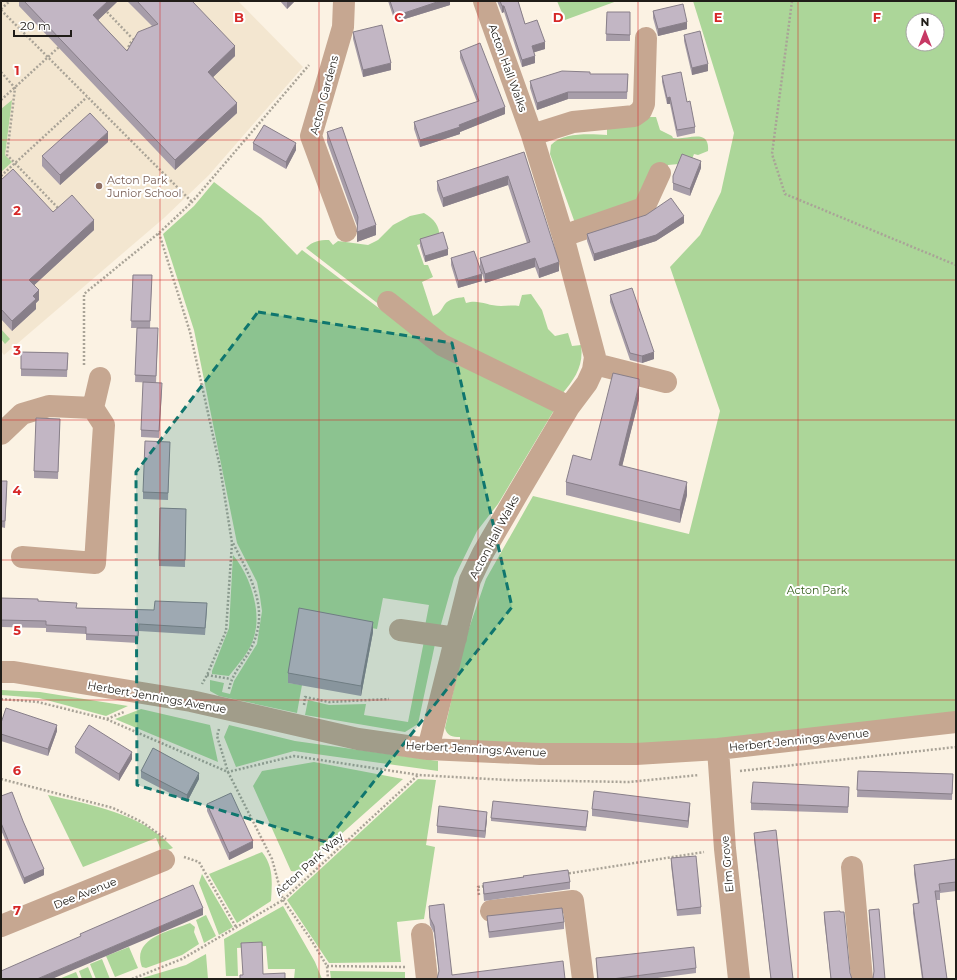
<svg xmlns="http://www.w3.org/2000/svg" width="957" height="980" font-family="Montserrat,sans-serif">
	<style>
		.built { fill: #f3e6d0 }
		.green { fill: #acd699; fill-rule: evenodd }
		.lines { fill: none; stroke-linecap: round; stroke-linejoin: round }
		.path { stroke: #a9a397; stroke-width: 2.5; stroke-dasharray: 2 2; stroke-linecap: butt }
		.minor { stroke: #c6a791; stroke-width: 22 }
		.wall { fill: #a79da9 }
		.shaded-wall { fill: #887f89 }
		.building { fill: #c2b6c4; stroke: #887f89 }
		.marked { fill: #0f766e; fill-opacity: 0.2; stroke: #0f766e; stroke-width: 3; stroke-dasharray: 8 5; stroke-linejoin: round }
		.grid { fill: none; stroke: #d62828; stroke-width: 1; stroke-opacity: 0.55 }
		.education-dot { fill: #8d6e63; stroke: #fff; stroke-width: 1.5 }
		.labels { text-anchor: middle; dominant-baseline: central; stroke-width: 4; stroke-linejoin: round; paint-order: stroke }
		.street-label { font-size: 11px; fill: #201d18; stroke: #fff }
		.education-label { font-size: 11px; fill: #785e54; stroke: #fff; text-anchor: start }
		.park-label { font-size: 11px; fill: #335e1a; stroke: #fff }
		.grid-label { font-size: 13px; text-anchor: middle; font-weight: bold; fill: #d62828; stroke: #fff; stroke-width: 4; stroke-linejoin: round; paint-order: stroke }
	</style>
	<rect width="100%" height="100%" fill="#fbf2e3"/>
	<!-- built -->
	<path class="built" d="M1 1H238L303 67 209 175 164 218 4 355 1 351Z"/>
	<!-- green -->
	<path class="green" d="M557 1H617L565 20Z
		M693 1H956V715L694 743H460V737C452 737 447 736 445 728L465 640 486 579 533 496 689 534 720 411 670 267 700 235 721 192 734 133ZM913 20H937V44H913Z
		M12 100 5 155 12 162 1 172V109Z
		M650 117H656L660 130 672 136 673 138C686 141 710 127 708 151L698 155 694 154 692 159 679 164 668 165 647 196 575 223 550 154 551 145C563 132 591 134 607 135V123Z
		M214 182 261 218 297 255 302 250 437 352 556 407 498 504 477 531 454 578 440 628 425 626 429 605 383 598 377 629 300 615 288 683 302 685 297 713 219 696 210 691V680L224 683 222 692 230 694 234 681 257 644 262 611 260 597 257 582 237 543 194 330 163 234 194 206Z
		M424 213C435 220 439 225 440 238L417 245 424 265H428L433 277 422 282 433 316C440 313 441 310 445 304 449 299 457 298 464 297L466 303C479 299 487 306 501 306 507 306 512 305 519 306L522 295 531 294 542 310 548 329 555 336 568 333 572 346 581 345C584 365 575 379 562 394L438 350 306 248C313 241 319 240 329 240L333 245 338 241 368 245 378 240 393 225 410 216Z
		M1 329 10 339 5 344 1 339Z
		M233 555C250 575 262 611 254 637 250 652 238 664 229 676L212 674V671L229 628Z
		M424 641 435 644 418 724 405 732 305 715 308 700 329 705 366 704 364 715 408 722Z
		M1 690 40 692 128 706 106 716 39 698 1 695Z
		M141 709 210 725 218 762 115 719Z
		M229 725 295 741 438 761V771L294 751 236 767 224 737Z
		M314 762 403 779 311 861C305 869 301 872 291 871L253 786 262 771Z
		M418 779 436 780 426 845 435 847 424 919 397 922 401 962 329 963 287 900Z
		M48 795C91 805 142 813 173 848L162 852 156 838 83 867Z
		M262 852C274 867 272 883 271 901L237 923 209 874Z
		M202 874 233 927 219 935 199 883Z
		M283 906 315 962 322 979H294L295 969H268L266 946 237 948 238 976H226L224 939Z
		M206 915 216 936 204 943 196 920Z
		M190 923 195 927 194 932 199 944 182 955 146 968 142 967C131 938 170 931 190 923Z
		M129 947 138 968 115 977 106 956Z
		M206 954 208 979H139L186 965Z
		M102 959 110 979H96L90 964Z
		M88 967 93 979H82L79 971Z
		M330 971 405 972V979H331Z
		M76 972 79 979H59Z"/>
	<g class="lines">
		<!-- path -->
		<path class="path" d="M792 1 772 154 785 194 956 265
			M1 9 10 1
			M1 10 192 202
			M107 12 131 37
			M128 51a15 15 0 1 1 30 0a15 15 0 1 1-30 0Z
			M1 72 15 88 7 155 59 209
			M1 100 59 47
			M1 176 87 97
			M159 233 190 332 220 467 232 543 226 631 207 675 202 684
			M84 365V294L159 233 192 202 309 65
			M207 675 231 679
			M229 689C232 674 242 664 249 652 272 611 251 579 233 543
			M1 699 38 702 106 719 228 772 272 859 283 900 310 938 327 966 328 979
			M304 705 305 697 329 702 389 699
			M107 719 124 712
			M219 729 217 736 228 772 294 756 419 775 507 780 629 782 699 775
			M740 771 956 747
			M1 779 113 808 142 822 166 839
			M184 857 199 862 236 927
			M565 874 704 852
			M479 895 478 887 485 886
			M327 966 406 967
			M132 979 182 959 283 900 418 775"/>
		<!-- minor -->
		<path class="minor" d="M344 1 343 27 311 136 346 231
			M532 135 573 122 634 116 641 111 644 104 646 38
			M563 236 644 208 660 173
			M388 302 442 345 569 407
			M595 364 666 382
			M1 434 22 414 49 406 93 408 100 378
			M22 557 95 563 104 425 93 408
			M400 630 456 638
			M1 672H14L191 701 358 739 428 749 540 754H636L718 749 956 722
			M428 749 470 580 483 553 518 493 569 407 587 383 593 370 595 357 563 236 532 135 484 1
			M718 749 725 849 739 979
			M852 867 862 979
			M491 911 573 901 583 979
			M1 926 164 860
			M422 934 427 979"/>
	</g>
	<!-- wall -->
	<path class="wall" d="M19 1H118L98 20 127 51 152 26 127 1H192L235 56 213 77 237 113 175 170 19 6Z
		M280 1H295L287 9Z
		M388 1H450V5L395 22Z
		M497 1H518L525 24 545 49 534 52 535 63 522 67 504 12 502 13Z
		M653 11 687 29 658 36 653 18Z
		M607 12H630V41H606Z
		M353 32 391 70 363 77 353 39Z
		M684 35 708 71 692 75 684 41Z
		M460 51 505 114 460 132V134L420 147 414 129V122L477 102 460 58Z
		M590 74H628L627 99H568L537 110 530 88V81Z
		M662 76 687 102 695 127V133L677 137 670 104H667L662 82Z
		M327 132 376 235 357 242V226L327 142Z
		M108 142 60 185 42 166V156Z
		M253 143 296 150 286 169 253 150Z
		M524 152 559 271 539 278 535 267 485 283 480 267V258L527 243 508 185 443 207 437 190V181Z
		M701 168 690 196 673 190V176Z
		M1 180 53 212 94 230 34 285 39 300 36 303V309L12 331 1 319Z
		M684 223 656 241 594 261 587 241V234Z
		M420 239 448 255 425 262 420 246Z
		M451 258 482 281 458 288 451 265Z
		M133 275H152L150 328 158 335 156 383 135 382 137 328H131Z
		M610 295 654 359 642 363 630 360 610 302Z
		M21 352 68 353 67 377 21 376Z
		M162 390 159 438 141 437V430Z
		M639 399 622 466 687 495 680 523 566 495V482L591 460Z
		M60 419 58 479 34 478V471Z
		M170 442 168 500 143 499V492Z
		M1 481 7 488 5 528 1 527Z
		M160 508 186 509 185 567 159 566Z
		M1 598 38 601 77 608 154 610H207L205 635 139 631 138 643 86 640V634L46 632V628L1 627V629Z
		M373 632 361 696 288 683V673Z
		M1 723 57 731 48 756 1 741Z
		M75 747 132 759 119 781 75 753Z
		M141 771 199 779 187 802 141 778Z
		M858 771 953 774 952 800 857 797Z
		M849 793 848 813 751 810V803Z
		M1 796 44 875 24 884 1 830Z
		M207 804 253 848 229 860 207 811Z
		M592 809 690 810 688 828 592 816Z
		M588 814 586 831 491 821V818Z
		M487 819 485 838 437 833V826Z
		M754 833 793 979H771L754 840Z
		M671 858 701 907V914L677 916 671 865Z
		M956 859V891L940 893V900H936L947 979H922L913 913V904L918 903 914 874V865Z
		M523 877 570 882V889L484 901 483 890V883Z
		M429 906 452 975 437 979 439 973 434 933 430 925 429 913Z
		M869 910 885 979 873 978 874 974 869 917Z
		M824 912 850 973 852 979H831L824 919Z
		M487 916 564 922V929L489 938 487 923Z
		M596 958 696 968V973L650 979H597Z"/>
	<!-- shaded-wall -->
	<path class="shaded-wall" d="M108 1H118L93 25V15Z
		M288 1H295L287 9V2Z
		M440 1H450V5L395 22V16Z
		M502 6H504V12L502 13Z
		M687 22V29L658 36V29Z
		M545 42V49L532 53V46Z
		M235 46V56L208 82V72Z
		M535 56V63L522 67V60Z
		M391 63V70L363 77V70Z
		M708 64V71L692 75V68Z
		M568 92V99L537 110V103Z
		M670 97V104H667V98Z
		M237 103V113L175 170V160Z
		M505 107V114L460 132V134L420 147V140Z
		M108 132V142L60 185V175Z
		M296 143V150L286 169V162Z
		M701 161V168L690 196V189Z
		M508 176V185L443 207V198Z
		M684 216V223L656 241 594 261V254Z
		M94 220V230L29 290V280Z
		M376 225V235L357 242V232Z
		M448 249V255L425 262V256Z
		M535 258V267L485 283V274Z
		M559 262V271L539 278V269Z
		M482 274V281L458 288V281Z
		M39 290V300L36 303V309L12 331V321L33 296Z
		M654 352V359L642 363V356Z
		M639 385V399L619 479V465Z
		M687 482V495L680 523V510Z
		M373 622V632L361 696V686Z
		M57 725V731L48 756V749Z
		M132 752V759L119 781V774Z
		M199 773V779L187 802V795Z
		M690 803V810L688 828V821Z
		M487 812V819L485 838V831Z
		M253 841V848L229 860V853Z
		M44 869V875L24 884V878Z
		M203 908V915L52 979H37Z"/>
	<!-- building -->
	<path class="building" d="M24 1H108L93 15 127 51 138 32 158 24 137 1H192L235 46 208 72 237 103 175 160Z
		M390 1H440L395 16Z
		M500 1H518L525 24 537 20 545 42 532 46 535 56 522 60 504 6H502Z
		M683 4 687 22 658 29 653 11Z
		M607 12H630V35L606 34Z
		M382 25 391 63 363 70 353 32Z
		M700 31 708 64 692 68 684 35Z
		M480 43 505 107 459 125 460 127 420 140 414 122 479 101 460 51Z
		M562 71 590 72V74H628L627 92H568L537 103 530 81Z
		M681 72 687 102 690 101 695 127 677 130 670 97 667 98 662 76Z
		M90 113 108 132 60 175 42 156Z
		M264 125 296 143 286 162 253 143Z
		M342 127 376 225 357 232 358 217 327 132Z
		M524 152 559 262 539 269 535 258 485 274 480 258 530 242 508 176 443 198 437 181Z
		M682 154 701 161 690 189 673 183V176Z
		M13 169 53 212 72 195 94 220 29 280 39 290 33 296 36 299 12 321 1 309V180Z
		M671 198 684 216 656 235 594 254 587 234 646 215Z
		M443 232 448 249 425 256 420 239Z
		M474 251 482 274 458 281 451 258Z
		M133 275H152L150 321H131Z
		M632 288 654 352 642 356 630 353 610 295Z
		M137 328H158L156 376 135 375Z
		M21 352 68 353 67 370 21 369Z
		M613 373 639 379V385L619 465 687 482 680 510 566 482 573 455 591 460Z
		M143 382 162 383 159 431 141 430Z
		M36 418 60 419 58 472 34 471Z
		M145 441 170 442 168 493 143 492Z
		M1 481H7L5 521H1Z
		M160 508 186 509 185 560H159Z
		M1 598 38 599V601L77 603 76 608 154 610 155 601 207 603 205 628 139 624 138 636 86 634V627L46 625V621L1 620V622Z
		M299 608 373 622 361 686 288 673Z
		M6 708 57 725 48 749 1 734V723Z
		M89 725 132 752 119 774 75 747Z
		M153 748 199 773 187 795 141 771Z
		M858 771 953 774 952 794 857 790Z
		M753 782 849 787 848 807 751 803Z
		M594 791 690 803 688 821 592 809Z
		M12 792 23 821 44 869 24 878 1 823V796Z
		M231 793 253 841 229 853 207 804Z
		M493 801 588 811 586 827 491 818Z
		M439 806 487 812 485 831 437 826Z
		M776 830 793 979H771L754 833Z
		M696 856 701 907 677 910 671 858Z
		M956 859V882L939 884 940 891H935L947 979H923L913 904 919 903 914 865Z
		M568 870 570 882 484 894 483 883 524 877 523 876Z
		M193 885 203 908 37 979H1V971L81 936 80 934Z
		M444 904 452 975 563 961 565 979H437L439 971 434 926 430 918 429 906Z
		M562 908 564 922 489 932 487 916Z
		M879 909 885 979H872L873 978 874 971 869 910Z
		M840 911V912H844L850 973 852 979H831L824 912Z
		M262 942 263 974 285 973V979H240V975H243L241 943Z
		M694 947 696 968 612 979H598L596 958Z"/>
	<!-- marked area -->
	<path class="marked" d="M258 312 452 343 512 607 326 842 137 785 136 472Z"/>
	<!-- grid -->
	<path class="grid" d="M160 1V979M319 1V979M478 1V979M638 1V979M798 1V979M1 140H956M1 280H956M1 420H956M1 560H956M1 700H956M1 840H956"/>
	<!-- markers -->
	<circle class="education-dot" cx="99" cy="186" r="4"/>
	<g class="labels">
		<!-- street labels -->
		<g class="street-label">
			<text transform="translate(508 68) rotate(70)">Acton Hall Walks</text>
			<text transform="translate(324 95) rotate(-75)">Acton Gardens</text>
			<text transform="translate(494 537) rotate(-62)">Acton Hall Walks</text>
			<text transform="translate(157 697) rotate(10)">Herbert Jennings Avenue</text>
			<text transform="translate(799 740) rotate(-6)">Herbert Jennings Avenue</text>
			<text transform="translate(476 749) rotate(3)">Herbert Jennings Avenue</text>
			<text transform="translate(309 864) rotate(-42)">Acton Park Way</text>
			<text transform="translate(727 864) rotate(-95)">Elm Grove</text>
			<text transform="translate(85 893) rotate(-22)">Dee Avenue</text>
		</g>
		<!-- education labels -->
		<g class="education-label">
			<text x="107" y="180">Acton Park<tspan x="107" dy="13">Junior School</tspan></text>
		</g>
		<!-- park labels -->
		<g class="park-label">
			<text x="817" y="590">Acton Park</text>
		</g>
	</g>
	<g class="grid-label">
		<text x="239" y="22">B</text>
		<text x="399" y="22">C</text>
		<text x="558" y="22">D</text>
		<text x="718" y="22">E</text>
		<text x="877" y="22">F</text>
		<text x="17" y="75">1</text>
		<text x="17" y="215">2</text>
		<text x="17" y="355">3</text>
		<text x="17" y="495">4</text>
		<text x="17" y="635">5</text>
		<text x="17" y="775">6</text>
		<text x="17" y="915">7</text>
	</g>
	<!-- border -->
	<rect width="957" height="980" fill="none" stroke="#201d18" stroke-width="4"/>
	<!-- north arrow -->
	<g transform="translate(925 32)"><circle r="19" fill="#ffffff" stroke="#a6a5a3"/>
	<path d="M0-3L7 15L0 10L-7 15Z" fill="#c73965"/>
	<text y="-6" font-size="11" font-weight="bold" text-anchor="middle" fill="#201d18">N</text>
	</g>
	<!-- scale -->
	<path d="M14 30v6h57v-6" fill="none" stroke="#201d18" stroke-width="2"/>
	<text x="20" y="30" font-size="12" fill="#201d18" stroke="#ffffff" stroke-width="3" paint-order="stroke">20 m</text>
</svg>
